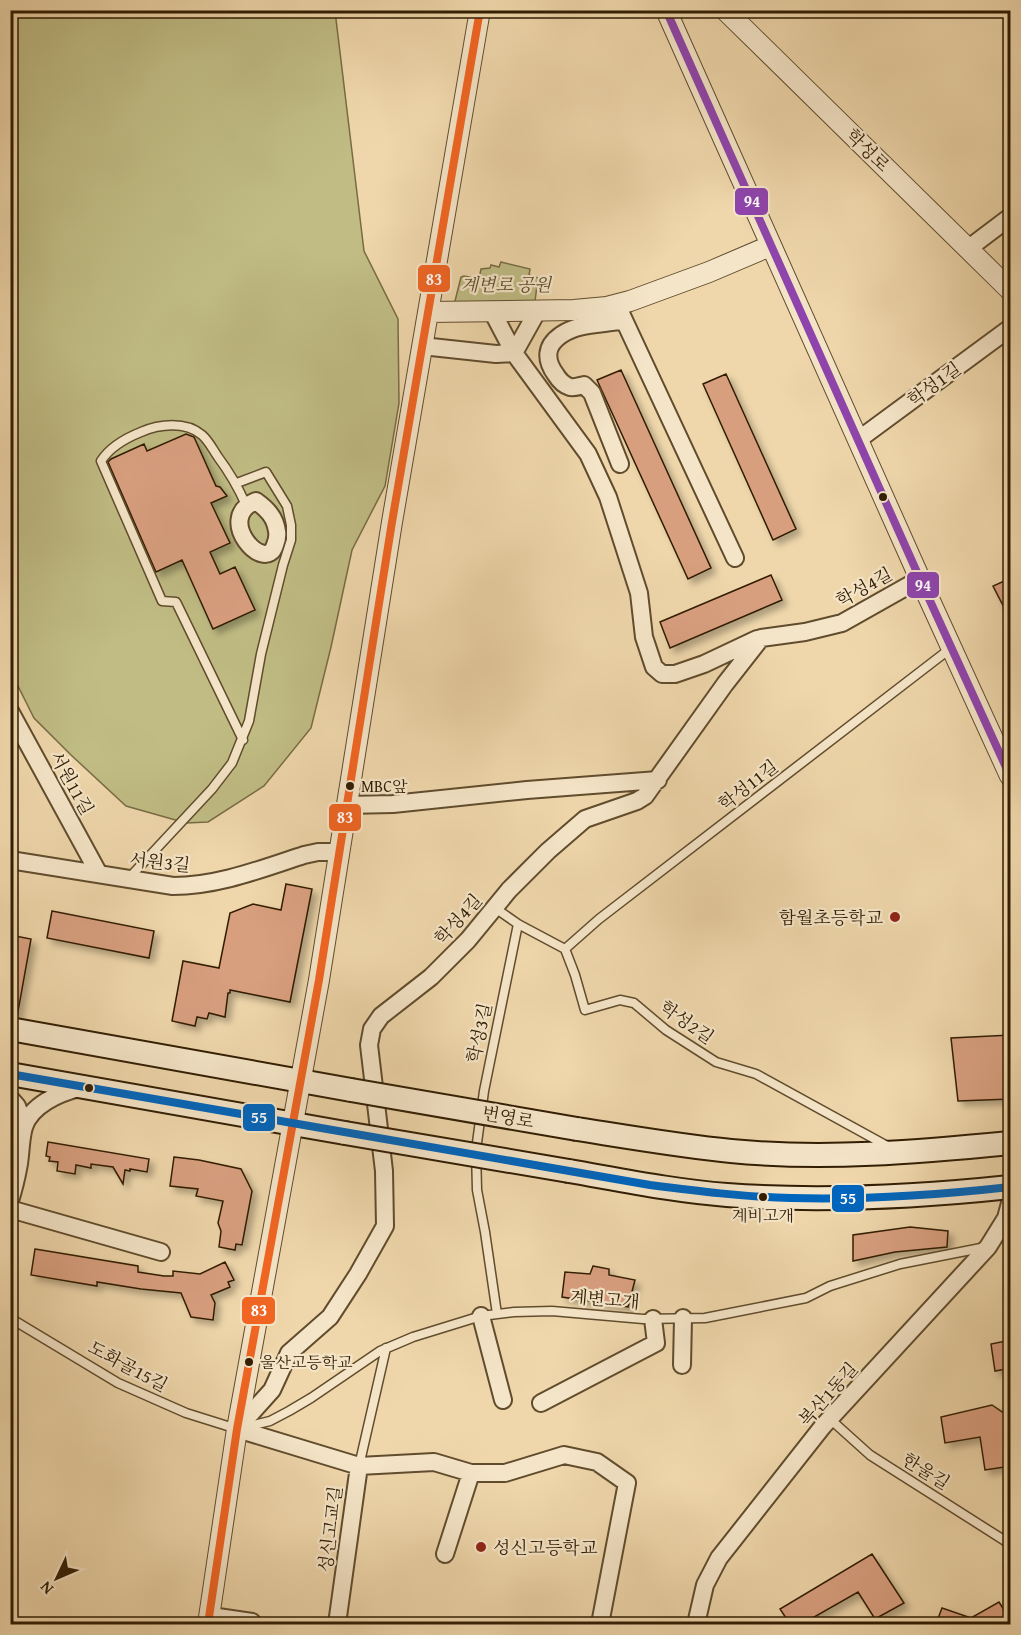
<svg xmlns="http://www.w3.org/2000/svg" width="1021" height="1635" font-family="'Gentium Book Plus','Noto Serif KR',serif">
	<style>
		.green { fill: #c0bc84; stroke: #786c44; stroke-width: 1.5 }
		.building { fill: #d89f7f; stroke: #311d03; stroke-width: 1.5; filter: url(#shadow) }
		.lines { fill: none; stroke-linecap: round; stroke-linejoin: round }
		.service-casing { stroke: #604c2d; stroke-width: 11 }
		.minor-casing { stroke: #604c2d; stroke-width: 20 }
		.tertiary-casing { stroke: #604c2d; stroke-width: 22 }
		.secondary-casing { stroke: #311d03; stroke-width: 26 }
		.service { stroke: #f5e5c8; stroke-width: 8 }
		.minor { stroke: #f5e5c8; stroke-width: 16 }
		.tertiary { stroke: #f5e5c8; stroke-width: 20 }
		.secondary { stroke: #f5e5c8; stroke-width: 22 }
		.secondary-bridge-casing { stroke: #311d03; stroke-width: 26; stroke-linecap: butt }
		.secondary-bridge { stroke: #f5e5c8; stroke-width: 22 }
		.bus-1-casing { stroke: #f5e5c8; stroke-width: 12 }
		.bus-2-casing { stroke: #f5e5c8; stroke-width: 12 }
		.bus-3-casing { stroke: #f5e5c8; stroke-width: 12 }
		.bus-1 { stroke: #8e44ad; stroke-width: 8 }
		.bus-2 { stroke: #f26522; stroke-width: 8 }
		.bus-3 { stroke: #0065bd; stroke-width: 8 }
		.bus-dot { fill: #311d03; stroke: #f5e5c8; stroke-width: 2 }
		.poi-dot { fill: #8f2418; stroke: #f5e5c8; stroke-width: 2 }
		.labels { text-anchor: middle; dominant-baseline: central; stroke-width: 4.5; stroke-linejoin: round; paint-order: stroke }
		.bus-label { font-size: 16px; fill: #311d03; stroke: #f5e5c8; text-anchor: start }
		.street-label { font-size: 18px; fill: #311d03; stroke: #f5e5c8 }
		.park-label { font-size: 18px; font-style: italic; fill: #5c4d2a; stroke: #f5e5c8 }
		.poi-label { font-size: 18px; fill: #311d03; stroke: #f5e5c8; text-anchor: end }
		.line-badge { stroke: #f5e5c8; stroke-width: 2 }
		.badge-label { font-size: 16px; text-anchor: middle; font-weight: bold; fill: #fff }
	</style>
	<defs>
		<filter id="shadow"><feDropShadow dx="5" dy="5" stdDeviation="3" flood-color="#0004"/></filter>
	</defs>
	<rect width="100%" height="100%" fill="#efd7ab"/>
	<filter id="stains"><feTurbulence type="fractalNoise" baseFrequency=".00333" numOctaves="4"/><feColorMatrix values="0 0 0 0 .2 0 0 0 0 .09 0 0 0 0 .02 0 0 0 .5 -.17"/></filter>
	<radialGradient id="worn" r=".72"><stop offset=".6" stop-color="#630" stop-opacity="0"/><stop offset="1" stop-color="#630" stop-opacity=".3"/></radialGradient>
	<!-- green -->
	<path class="green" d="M11 11H335L364 251 398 319 399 403 385 486 352 550 331 647 311 728 264 786 208 822 186 823 126 806 71 755 34 718 11 672Z
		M501 262 530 269 529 275 538 278 535 301 454 305 461 277 464 276 479 279 481 269 490 268 491 265 499 267Z"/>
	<!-- building -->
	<path class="building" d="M621 370 711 568 688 579 597 380Z
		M726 374 796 529 773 540 703 384Z
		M186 434 194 437 216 486 220 487 227 496 211 503 230 543 210 552 220 574 235 567 255 610 213 629 182 560 156 572 108 462 111 459 144 444 147 451Z
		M771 575 782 600 670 648 660 622Z
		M1011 578V621L993 586Z
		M286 884 312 889 290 1002 230 990V993H228L225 1017 209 1013 207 1019 197 1017 195 1026 172 1021 183 961 219 968 230 913 253 904 281 910Z
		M52 911 154 931 149 958 47 938Z
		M10 935 31 939 17 1017 10 1016Z
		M1011 1035V1099L958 1101 951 1038Z
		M48 1142 149 1159 147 1172 130 1169V1171L125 1170 123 1184 113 1167 91 1164V1168L76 1165 75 1174 57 1171 58 1162 49 1161 50 1157 46 1156Z
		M174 1157 199 1160 241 1169 252 1191 242 1245 236 1244 235 1250 219 1247 221 1231 218 1223 223 1201 196 1196 198 1189 170 1186Z
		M910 1227 948 1231 947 1247 895 1252 853 1261V1235Z
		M35 1249 138 1266V1272L164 1276H173V1271L200 1274 225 1262 234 1280 228 1282 230 1287 211 1295 215 1303 213 1320 191 1317 181 1293 141 1289 97 1282V1286L31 1275Z
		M593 1266 609 1269V1275L635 1280 628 1307 562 1297 565 1272 590 1274Z
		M1011 1340V1368L995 1371 991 1344Z
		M992 1405 1008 1416 1011 1439V1466L985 1470 980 1437 945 1443 941 1417Z
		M872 1554 904 1603 875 1619 858 1592 802 1624H790L780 1609Z
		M999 1602 1011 1621V1624H936L942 1608 971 1618Z"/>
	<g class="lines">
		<!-- service casing -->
		<g class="service-casing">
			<path id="service" d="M243 740 178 606 176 602 162 601 101 461C110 447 126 438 141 432 159 424 186 421 202 435 209 441 213 450 218 457 230 473 238 487 246 505
				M129 878 212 789 232 763 249 721 261 654 283 565 291 540V525L287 506 266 472 237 483
				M495 908 518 924 565 949 575 975 585 1010 620 1000 634 1003 666 1030 716 1062 756 1074 889 1147
				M565 949 599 919 951 648
				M497 1314 485 1232 477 1190 476 1150 484 1091 518 924
				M10 1318 118 1383 186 1413 237 1429 270 1421 289 1411 311 1398 380 1351 413 1337 481 1316 514 1312 552 1311 643 1319 705 1318 806 1298 830 1286 900 1264 986 1247
				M830 1419 870 1455 1010 1544
				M359 1466 386 1348"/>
		</g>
		<!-- minor casing -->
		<g class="minor-casing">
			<path id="minor" d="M969 248 1010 217
				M617 305 735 558
				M492 311 514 353 588 454 608 497 639 593 644 637 654 667 662 674H675L704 664 757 639
				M422 346 496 354 514 353 538 310
				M858 440 1010 328
				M620 464 592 393 584 385C579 386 574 388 570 387 564 385 559 380 556 375 545 360 545 346 561 335 580 322 603 325 624 320
				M256 501C267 509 275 517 277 531 278 536 277 540 275 545 266 576 213 518 256 501Z
				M10 711 99 874
				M346 805 393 804 527 790 658 780
				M10 860 173 886C218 886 261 869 304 855L318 852H339
				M10 1098 17 1106 24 1125
				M10 1201C13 1191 16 1180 18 1169 21 1156 20 1141 24 1127 31 1105 59 1093 79 1088
				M10 1209 161 1252
				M481 1316 503 1400
				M682 1365 683 1318
				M541 1403 656 1343 653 1319
				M445 1554 471 1473
				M211 1616 252 1622
				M337 1624 359 1466
				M600 1624 627 1483 597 1462 564 1455 505 1473H471L434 1462 359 1466 237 1429 272 1390 289 1353 330 1317 358 1274 385 1226 384 1171 369 1045 372 1029 381 1016 431 977 468 940 509 890 548 851 585 819 637 801 645 796 725 684 761 638 805 632 842 623 920 579
				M696 1624 705 1585 719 1558 823 1426 988 1247 1006 1218 1010 1203"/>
		</g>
		<!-- tertiary casing -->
		<g class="tertiary-casing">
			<path id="tertiary" d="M666 10 920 579 1010 776
				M725 10 1010 290
				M428 312 574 310 607 307 630 301 709 272 770 246
				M208 1624 237 1429 319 980 392 522 480 10"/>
		</g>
		<!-- secondary casing -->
		<g class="secondary-casing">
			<path id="secondary" d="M10 1029 351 1090
				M10 1074 345 1133
				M577 1129C628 1137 680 1146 731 1151 824 1160 918 1152 1010 1143
				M569 1171C621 1180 674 1191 727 1195 822 1202 916 1197 1010 1187"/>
		</g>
		<!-- service -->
		<use href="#service" class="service"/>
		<!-- minor -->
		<use href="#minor" class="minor"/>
		<!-- tertiary -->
		<use href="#tertiary" class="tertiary"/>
		<!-- secondary -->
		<use href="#secondary" class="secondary"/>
		<!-- secondary-bridge casing -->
		<g class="secondary-bridge-casing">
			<path id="secondary-bridge" d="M351 1090 577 1129
				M345 1133 569 1171"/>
		</g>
		<!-- secondary-bridge -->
		<use href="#secondary-bridge" class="secondary-bridge"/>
		<!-- bus-1 casing -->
		<g class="bus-1-casing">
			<path id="bus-1" d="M666 10 920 579 1010 776"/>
		</g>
		<!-- bus-2 casing -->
		<g class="bus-2-casing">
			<path id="bus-2" d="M208 1624 237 1429 319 980 392 522 480 10"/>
		</g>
		<!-- bus-3 casing -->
		<g class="bus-3-casing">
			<path id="bus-3" d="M10 1074 650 1185C697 1191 744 1197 791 1198 864 1200 938 1195 1010 1187"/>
		</g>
		<!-- bus-1 -->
		<use href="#bus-1" class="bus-1"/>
		<!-- bus-2 -->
		<use href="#bus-2" class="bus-2"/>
		<!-- bus-3 -->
		<use href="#bus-3" class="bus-3"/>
	</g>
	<!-- markers -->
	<g class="bus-dot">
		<circle cx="883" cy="497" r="5"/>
		<circle cx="350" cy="786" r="5"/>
		<circle cx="89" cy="1088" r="5"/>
		<circle cx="763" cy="1197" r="5"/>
		<circle cx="249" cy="1362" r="5"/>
	</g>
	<g class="poi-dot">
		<circle cx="895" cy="917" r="6"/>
		<circle cx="481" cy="1547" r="6"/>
	</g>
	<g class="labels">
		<!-- bus labels -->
		<g class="bus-label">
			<text x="361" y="786">MBC앞</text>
			<text x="763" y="1215" text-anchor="middle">계비고개</text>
			<text x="260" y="1362">울산고등학교</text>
		</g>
		<!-- street labels -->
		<g class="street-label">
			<text transform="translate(868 150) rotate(44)">학성로</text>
			<text transform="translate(934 384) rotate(-36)">학성1길</text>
			<text transform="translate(864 587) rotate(-29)">학성4길</text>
			<text transform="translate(72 783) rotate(61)">서원11길</text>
			<text transform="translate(748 785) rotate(-38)">학성11길</text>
			<text transform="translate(160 862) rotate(6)">서원3길</text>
			<text transform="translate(458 919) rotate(-48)">학성4길</text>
			<text transform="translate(687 1022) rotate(35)">학성2길</text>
			<text transform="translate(479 1033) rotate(-78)">학성3길</text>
			<text transform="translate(508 1117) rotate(10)">번영로</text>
			<text transform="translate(605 1299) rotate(5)">계변고개</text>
			<text transform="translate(128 1366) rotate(28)">도화골15길</text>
			<text transform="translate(828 1394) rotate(-48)">복산1동길</text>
			<text transform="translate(926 1471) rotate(32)">한울길</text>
			<text transform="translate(330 1529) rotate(-83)">성신고교길</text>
		</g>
		<!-- park labels -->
		<g class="park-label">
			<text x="506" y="284">계변로 공원</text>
		</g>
		<!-- poi labels -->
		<g class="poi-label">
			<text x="883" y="917">함월초등학교</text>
			<text x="493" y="1547" text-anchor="start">성신고등학교</text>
		</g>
	</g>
	<g class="line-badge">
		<rect x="734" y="187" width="35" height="29" rx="6" fill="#8e44ad"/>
		<rect x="417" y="264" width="34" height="29" rx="6" fill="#f26522"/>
		<rect x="906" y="571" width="34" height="28" rx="6" fill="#8e44ad"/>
		<rect x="328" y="803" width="34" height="29" rx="6" fill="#f26522"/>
		<rect x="242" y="1103" width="34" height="29" rx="6" fill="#0065bd"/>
		<rect x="831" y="1184" width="34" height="29" rx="6" fill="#0065bd"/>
		<rect x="241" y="1296" width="35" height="29" rx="6" fill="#f26522"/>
	</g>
	<g class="badge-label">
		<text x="752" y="207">94</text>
		<text x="434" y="285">83</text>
		<text x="923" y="591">94</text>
		<text x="345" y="823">83</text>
		<text x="259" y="1123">55</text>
		<text x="848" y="1204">55</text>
		<text x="259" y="1316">83</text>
	</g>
	<!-- margin -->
	<rect width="1021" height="1635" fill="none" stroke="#efd7ab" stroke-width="36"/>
	<rect x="12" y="12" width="997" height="1611" fill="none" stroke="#311d03" stroke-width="3"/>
	<rect x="18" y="18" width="985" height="1599" fill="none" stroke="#311d03" stroke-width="1.5"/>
	<!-- north arrow -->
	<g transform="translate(57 1578) rotate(226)" stroke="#f5e5c8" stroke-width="4.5" paint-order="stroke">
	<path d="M0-4.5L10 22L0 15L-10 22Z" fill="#311d03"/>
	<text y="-9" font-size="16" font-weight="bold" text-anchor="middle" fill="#311d03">N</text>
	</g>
	<rect width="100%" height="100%" filter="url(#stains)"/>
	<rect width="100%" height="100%" fill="url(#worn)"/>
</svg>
